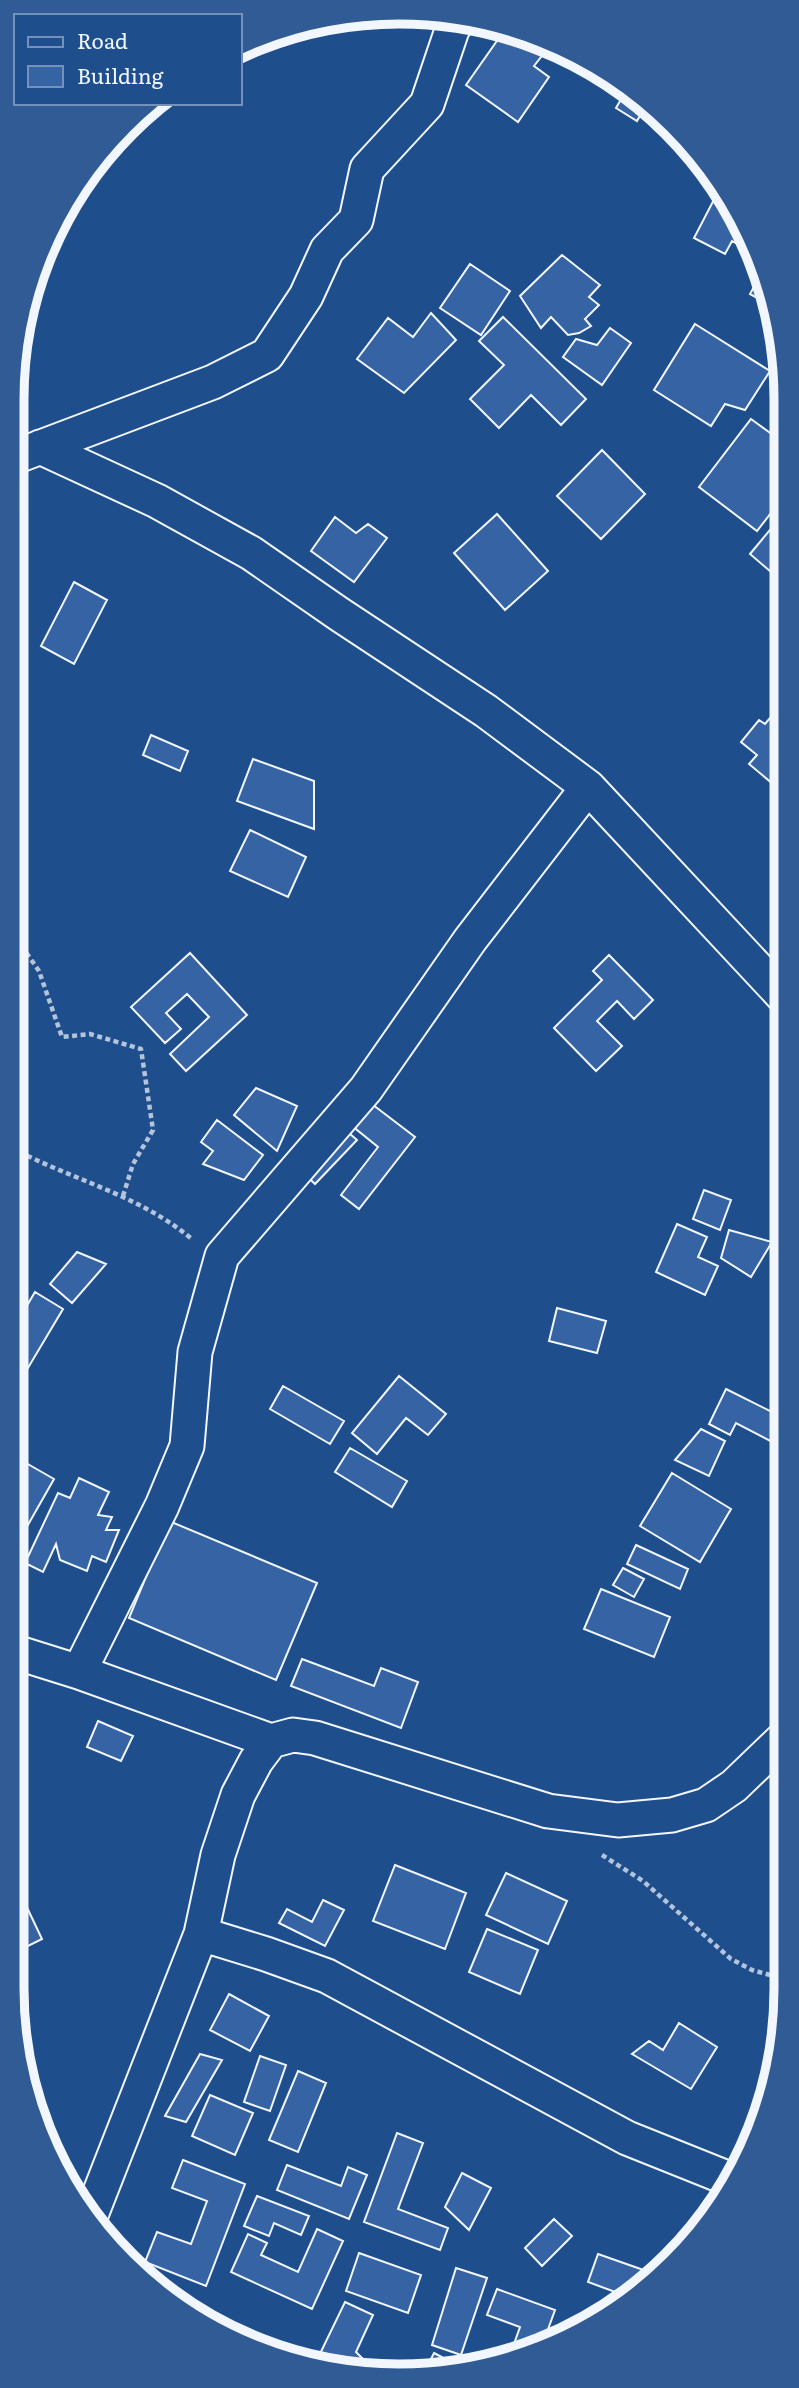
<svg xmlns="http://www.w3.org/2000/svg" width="799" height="2388" font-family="Literata,serif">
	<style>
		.building { fill: #3563a3; stroke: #f2f6ff; stroke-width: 2 }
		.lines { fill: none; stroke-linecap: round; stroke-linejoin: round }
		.street-casing { stroke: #f2f6ff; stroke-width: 37 }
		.path { stroke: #b3c4dc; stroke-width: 4.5; stroke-dasharray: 5 3.5; stroke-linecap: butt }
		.street { stroke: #1f4e8c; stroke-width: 33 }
		.rim { fill: none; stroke: #f2f6ff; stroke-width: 9 }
	</style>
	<rect width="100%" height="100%" fill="#1f4e8c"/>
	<!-- building -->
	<path class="building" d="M506 28 559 50 549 47 534 66 549 77 518 122 466 85Z
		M626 91 645 107 637 121 616 108Z
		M720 188 747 229 752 246 750 251 732 241 725 254 694 238Z
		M562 255 600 285 589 297 599 305 585 319 591 326 579 333 568 335 551 317 541 328 520 296Z
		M470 264 510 291 481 335 440 308Z
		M761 274 770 305 750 294Z
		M431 313 456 340 404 393 357 359 388 318 413 337Z
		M503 317 586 399 561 425 531 395 499 428 470 399 504 365 479 341Z
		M695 324 770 371 745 410 725 404 711 426 654 390Z
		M610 328 631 343 602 385 563 357 576 339 597 345Z
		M751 419 784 443V496L757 531 699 487Z
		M602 450 645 494 601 539 557 496Z
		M784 513V583L750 554Z
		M497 514 548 571 505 610 454 553Z
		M335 517 356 533 368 524 387 538 354 582 311 551Z
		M74 582 107 600 74 664 41 646Z
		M783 703 784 771 773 784 749 764 757 755 741 742 759 720 765 724Z
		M151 735 188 751 180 771 143 755Z
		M253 759 314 781V829L237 801Z
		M250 830 306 857 288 897 230 871Z
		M190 953 247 1015 186 1071 170 1054 209 1017 187 994 166 1013 181 1029 165 1043 131 1007Z
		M609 955 653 1000 634 1019 617 1001 597 1021 622 1046 596 1071 554 1028 602 980 593 971Z
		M256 1088 297 1106 277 1151 234 1115Z
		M364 1098 415 1137 359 1209 341 1195 378 1147 346 1121Z
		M217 1120 263 1155 244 1180 203 1164 213 1151 201 1142Z
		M341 1126 357 1140 315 1184 300 1170Z
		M704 1190 731 1200 720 1230 693 1219Z
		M677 1224 707 1237 698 1257 718 1266 705 1295 656 1272Z
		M729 1230 772 1242 751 1277 721 1258Z
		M77 1252 106 1264 72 1303 50 1284Z
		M35 1292 63 1309 22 1378 12 1372V1331Z
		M557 1308 606 1321 597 1353 549 1341Z
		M399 1376 446 1414 428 1435 406 1418 377 1454 352 1433Z
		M283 1386 344 1421 330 1444 270 1409Z
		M726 1389 786 1419 774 1443 736 1423 730 1435 709 1424Z
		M701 1429 725 1441 709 1476 675 1460Z
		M350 1448 407 1481 392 1507 335 1472Z
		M12 1455 54 1479 12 1553Z
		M672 1473 731 1509 700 1562 640 1526Z
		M79 1478 109 1492 98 1515 112 1517 106 1530H119L106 1562 92 1556 87 1571 60 1560 56 1544 43 1572 25 1563 58 1493 70 1498Z
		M169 1521 317 1583 276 1680 129 1618Z
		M636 1545 688 1569 680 1589 627 1564Z
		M623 1568 644 1579 634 1597 613 1585Z
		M601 1589 670 1617 654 1657 584 1629Z
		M302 1659 374 1686 381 1668 418 1682 401 1728 291 1686Z
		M98 1721 133 1736 121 1761 87 1747Z
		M395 1865 466 1893 445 1949 373 1921Z
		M506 1873 567 1901 548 1944 486 1915Z
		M22 1897 42 1939 12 1954V1902Z
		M323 1900 344 1910 325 1946 279 1923 287 1909 312 1922Z
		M487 1929 538 1950 520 1994 469 1972Z
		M787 1931V1963L777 1960Z
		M229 1994 269 2016 250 2051 210 2030Z
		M679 2023 717 2047 691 2089 632 2054 649 2041 663 2050Z
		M200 2054 222 2060 186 2122 165 2116Z
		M260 2056 286 2065 270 2111 244 2102Z
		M298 2071 326 2083 298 2152 269 2140Z
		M210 2095 253 2113 235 2155 192 2136Z
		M397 2133 423 2143 398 2209 448 2228 440 2250 364 2222Z
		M183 2160 245 2184 206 2286 145 2262 157 2232 191 2244 207 2201 172 2188Z
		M287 2165 341 2186 348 2167 367 2175 349 2219 277 2190Z
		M462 2173 491 2188 469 2230 445 2207Z
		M257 2196 309 2216 301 2235 274 2223 269 2236 244 2226Z
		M554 2219 572 2236 542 2266 525 2248Z
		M317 2229 343 2241 312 2309 231 2272 248 2234 267 2243 261 2255 298 2272Z
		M359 2253 421 2275 408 2313 346 2291Z
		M598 2254 652 2273 629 2297 588 2282Z
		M456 2268 487 2278 461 2355 432 2345Z
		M497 2289 555 2310 543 2343 509 2358 520 2327 487 2315Z
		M345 2302 373 2315 356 2352 369 2365 368 2371 349 2372 316 2362Z
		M434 2353 457 2365 427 2367Z"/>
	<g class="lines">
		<!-- street casing -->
		<g class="street-casing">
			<path id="street" d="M40 447 157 501 251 553 339 614 486 711 588 787 785 998
				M12 458 213 382 267 355 306 296 327 250 356 220 367 169 427 104 453 27 457 23
				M12 1651 79 1672 271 1741
				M79 1672 162 1506 187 1446 195 1352 222 1256 366 1089 470 940 588 787
				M201 1934 266 1954 327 1976 627 2138 732 2180
				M91 2215 201 1934 218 1855 238 1795 256 1761 271 1741 293 1735 315 1738 548 1811 618 1820 672 1815 706 1805 734 1786 786 1736"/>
		</g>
		<!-- path -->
		<path class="path" d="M12 932 39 971 62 1037 90 1034 141 1049 153 1130 133 1164 123 1196
			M12 1148C72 1180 140 1195 193 1240
			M602 1855 643 1881 731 1959 752 1970 770 1975 787 1989"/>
		<!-- street -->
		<use href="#street" class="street"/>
	</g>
	<!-- crop -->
	<path d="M0 0H799V2388H0ZM399 24H399A375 375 0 0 1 774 399V1989A375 375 0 0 1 399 2364H399A375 375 0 0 1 24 1989V399A375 375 0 0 1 399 24Z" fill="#305b95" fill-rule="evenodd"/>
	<path class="rim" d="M399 24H399A375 375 0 0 1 774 399V1989A375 375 0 0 1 399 2364H399A375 375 0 0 1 24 1989V399A375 375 0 0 1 399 24Z"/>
	<!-- legend -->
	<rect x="14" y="14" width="228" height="91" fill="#1f4e8c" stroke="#7391ba" stroke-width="2"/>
	<rect x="28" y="37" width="35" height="10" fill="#1f4e8c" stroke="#7391ba" stroke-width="2"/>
	<text x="77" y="49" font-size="21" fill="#f2f6ff">Road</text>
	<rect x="28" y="66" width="35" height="21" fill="#3563a3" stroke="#7391ba" stroke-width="2"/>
	<text x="77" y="84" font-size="21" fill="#f2f6ff">Building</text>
</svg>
